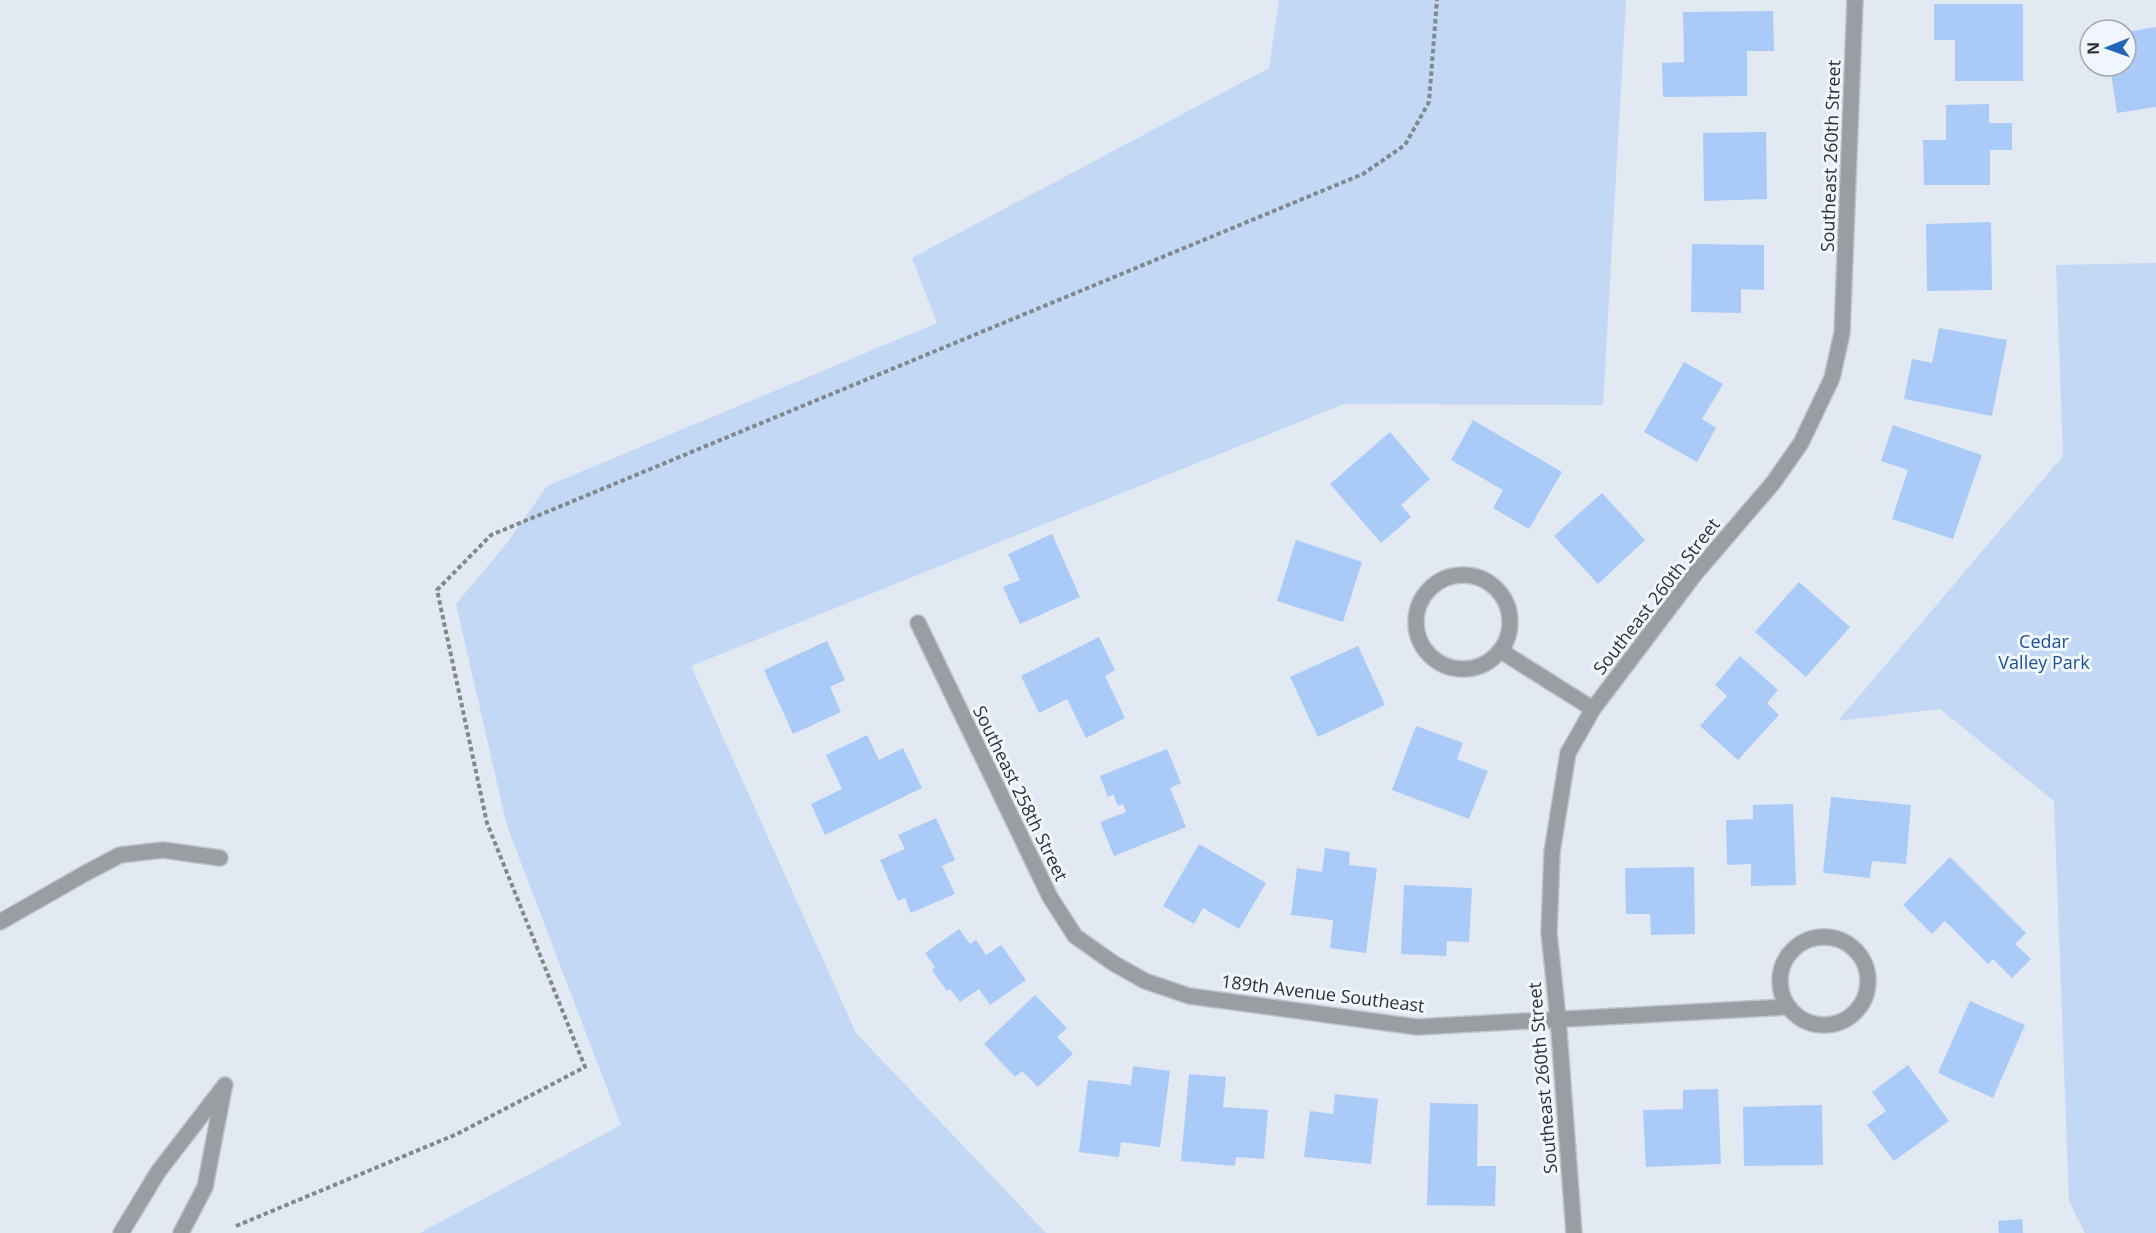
<svg xmlns="http://www.w3.org/2000/svg" width="2156" height="1233" font-family="'Open Sans',sans-serif">
	<style>
		.green { fill: #c2d8f5 }
		.building { fill: #aacbf8 }
		.lines { fill: none; stroke-linecap: round; stroke-linejoin: round }
		.service-casing { stroke: #bec4cc; stroke-width: 18 }
		.minor-casing { stroke: #bec4cc; stroke-width: 18 }
		.path { stroke: #83878e; stroke-width: 4; stroke-dasharray: 4.5 3; stroke-linecap: butt }
		.service { stroke: #9a9da1; stroke-width: 15 }
		.minor { stroke: #9a9da1; stroke-width: 15 }
		.labels { text-anchor: middle; dominant-baseline: central; stroke-width: 6; stroke-linejoin: round; paint-order: stroke }
		.street-label { font-size: 18px; fill: #2e3034; stroke: #f1f6fe }
		.park-label { font-size: 18px; fill: #1b5192; stroke: #f1f6fe }
	</style>
	<rect width="100%" height="100%" fill="#e2e9f2"/>
	<!-- green -->
	<path class="green" d="M1279 0H1626L1603 405 1344 404 691 666 856 1033 1046 1233H420L621 1125 507 826 456 604 507 543 547 486 937 323 912 258 1269 68Z
		M2156 263V1233H2085L2069 1201 2054 801 1940 709 1838 721 2063 456 2056 265Z"/>
	<!-- building -->
	<path class="building" d="M1934 4H2023V81H1955V40H1934Z
		M1773 11 1774 51H1747V96L1663 97 1662 63 1684 62 1683 12Z
		M2156 27V107L2117 113 2110 66H2126V32Z
		M1989 104V123H2012V150H1990V185H1924L1923 140H1946V105Z
		M1766 132 1767 199 1704 201 1703 133Z
		M1991 222 1992 290 1927 291 1926 224Z
		M1692 244 1764 245V290L1741 289V313L1691 312Z
		M1939 328 2007 340 1992 416 1904 399 1912 359 1932 363Z
		M1684 362 1723 384 1702 419 1716 428 1697 462 1644 432Z
		M1473 420 1562 472 1529 529 1493 508 1503 490 1451 460Z
		M1893 425 1982 455 1953 539 1892 519 1908 470 1881 461Z
		M1390 432 1430 479 1401 505 1411 517 1381 543 1330 484Z
		M1602 493 1645 540 1598 584 1554 536Z
		M1052 534 1080 597 1020 624 1003 587 1020 580 1008 554Z
		M1296 540 1362 562 1343 622 1277 601Z
		M1799 582 1850 627 1806 677 1755 632Z
		M1099 637 1115 670 1105 676 1125 718 1086 738 1067 699 1039 713 1021 676Z
		M827 641 845 680 830 687 841 712 793 734 764 670Z
		M1358 646 1385 705 1318 737 1290 677Z
		M1740 656 1778 690 1767 703 1779 715 1738 760 1700 726 1727 696 1715 685Z
		M1416 726 1463 743 1457 759 1488 771 1469 819 1392 790Z
		M867 735 879 760 903 748 922 788 825 835 811 804 842 789 826 755Z
		M1167 749 1181 783 1170 788 1186 827 1114 856 1100 822 1126 812 1123 804 1118 806 1113 794 1108 797 1100 776Z
		M1831 797 1911 805 1906 864 1872 861 1870 878 1823 873Z
		M1793 804 1796 885 1751 886V864L1727 865 1726 820 1753 819V805Z
		M936 818 955 860 942 866 955 894 911 913 905 898 898 901 880 860 905 849 898 835Z
		M1199 844 1266 883 1239 929 1203 908 1194 924 1163 906Z
		M1325 848 1350 852 1349 865 1377 868 1366 953 1330 948 1333 920 1291 915 1297 868 1322 872Z
		M1950 857 2026 933 2015 944 2031 959 2012 978 1993 959 1988 964 1945 921 1932 934 1903 905Z
		M1694 867 1695 934 1651 935 1650 914H1626L1625 868Z
		M1404 885 1472 888 1469 942 1447 941 1446 956 1401 954Z
		M959 929 970 944 976 940 986 955 1001 945 1026 980 990 1005 979 989 960 1002 950 989 947 991 932 970 935 967 925 953Z
		M1035 995 1067 1028 1057 1037 1073 1054 1038 1087 1022 1071 1015 1077 984 1044Z
		M1970 1001 2025 1025 1993 1098 1938 1073Z
		M1908 1065 1949 1121 1894 1161 1867 1125 1886 1111 1872 1092Z
		M1133 1066 1170 1071 1160 1147 1121 1142 1119 1157 1079 1152 1088 1080 1131 1085Z
		M1189 1074 1226 1077 1223 1107 1268 1110 1264 1159 1236 1157 1235 1166 1181 1161Z
		M1718 1089 1721 1164 1646 1167 1643 1110 1683 1109V1090Z
		M1335 1094 1378 1099 1371 1164 1304 1157 1310 1111 1333 1114Z
		M1430 1103 1478 1104 1477 1166H1496L1495 1206 1427 1205Z
		M1822 1105 1823 1165 1744 1166 1743 1107Z
		M2022 1219 2023 1233H1999L1998 1221Z"/>
	<g class="lines">
		<!-- service casing -->
		<g class="service-casing">
			<path id="service" d="M0 922 84 874 120 855 163 850 220 858"/>
		</g>
		<!-- minor casing -->
		<g class="minor-casing">
			<path id="minor" d="M1416 622a47 47 0 1 1 94 0a47 47 0 1 1-94 0Z
				M918 623 1050 897 1075 936 1113 963 1145 981 1189 996 1417 1027 1787 1007
				M1501 651 1593 709
				M1780 981a44 44 0 1 1 88 0a44 44 0 1 1-88 0Z
				M121 1233 158 1172 225 1085
				M181 1233 205 1187 224 1088
				M1574 1233 1558 1018 1549 933 1552 852 1568 753 1593 709 1695 574 1773 483 1801 443 1832 378 1842 333 1855 0"/>
		</g>
		<!-- path -->
		<path class="path" d="M236 1226 457 1134 585 1067 487 823 437 590 491 535 1363 174 1405 145 1429 102 1437 0"/>
		<!-- service -->
		<use href="#service" class="service"/>
		<!-- minor -->
		<use href="#minor" class="minor"/>
	</g>
	<g class="labels">
		<!-- street labels -->
		<g class="street-label">
			<text transform="translate(1830 156) rotate(-88)">Southeast 260th Street</text>
			<text transform="translate(1656 596) rotate(-52)">Southeast 260th Street</text>
			<text transform="translate(1021 793) rotate(64)">Southeast 258th Street</text>
			<text transform="translate(1323 993) rotate(7)">189th Avenue Southeast</text>
			<text transform="translate(1542 1078) rotate(-95)">Southeast 260th Street</text>
		</g>
		<!-- park labels -->
		<g class="park-label">
			<text x="2044" y="641">Cedar<tspan x="2044" dy="21">Valley Park</tspan></text>
		</g>
	</g>
	<!-- north arrow -->
	<g transform="translate(2108 48) rotate(269)"><circle r="28" fill="#f1f6fe" stroke="#a3a7ad" stroke-width="1.5"/>
	<path d="M0-4.5L10 22L0 15L-10 22Z" fill="#2366b7"/>
	<text y="-9" font-size="16" font-weight="bold" text-anchor="middle" fill="#2e3034">N</text>
	</g>
</svg>
